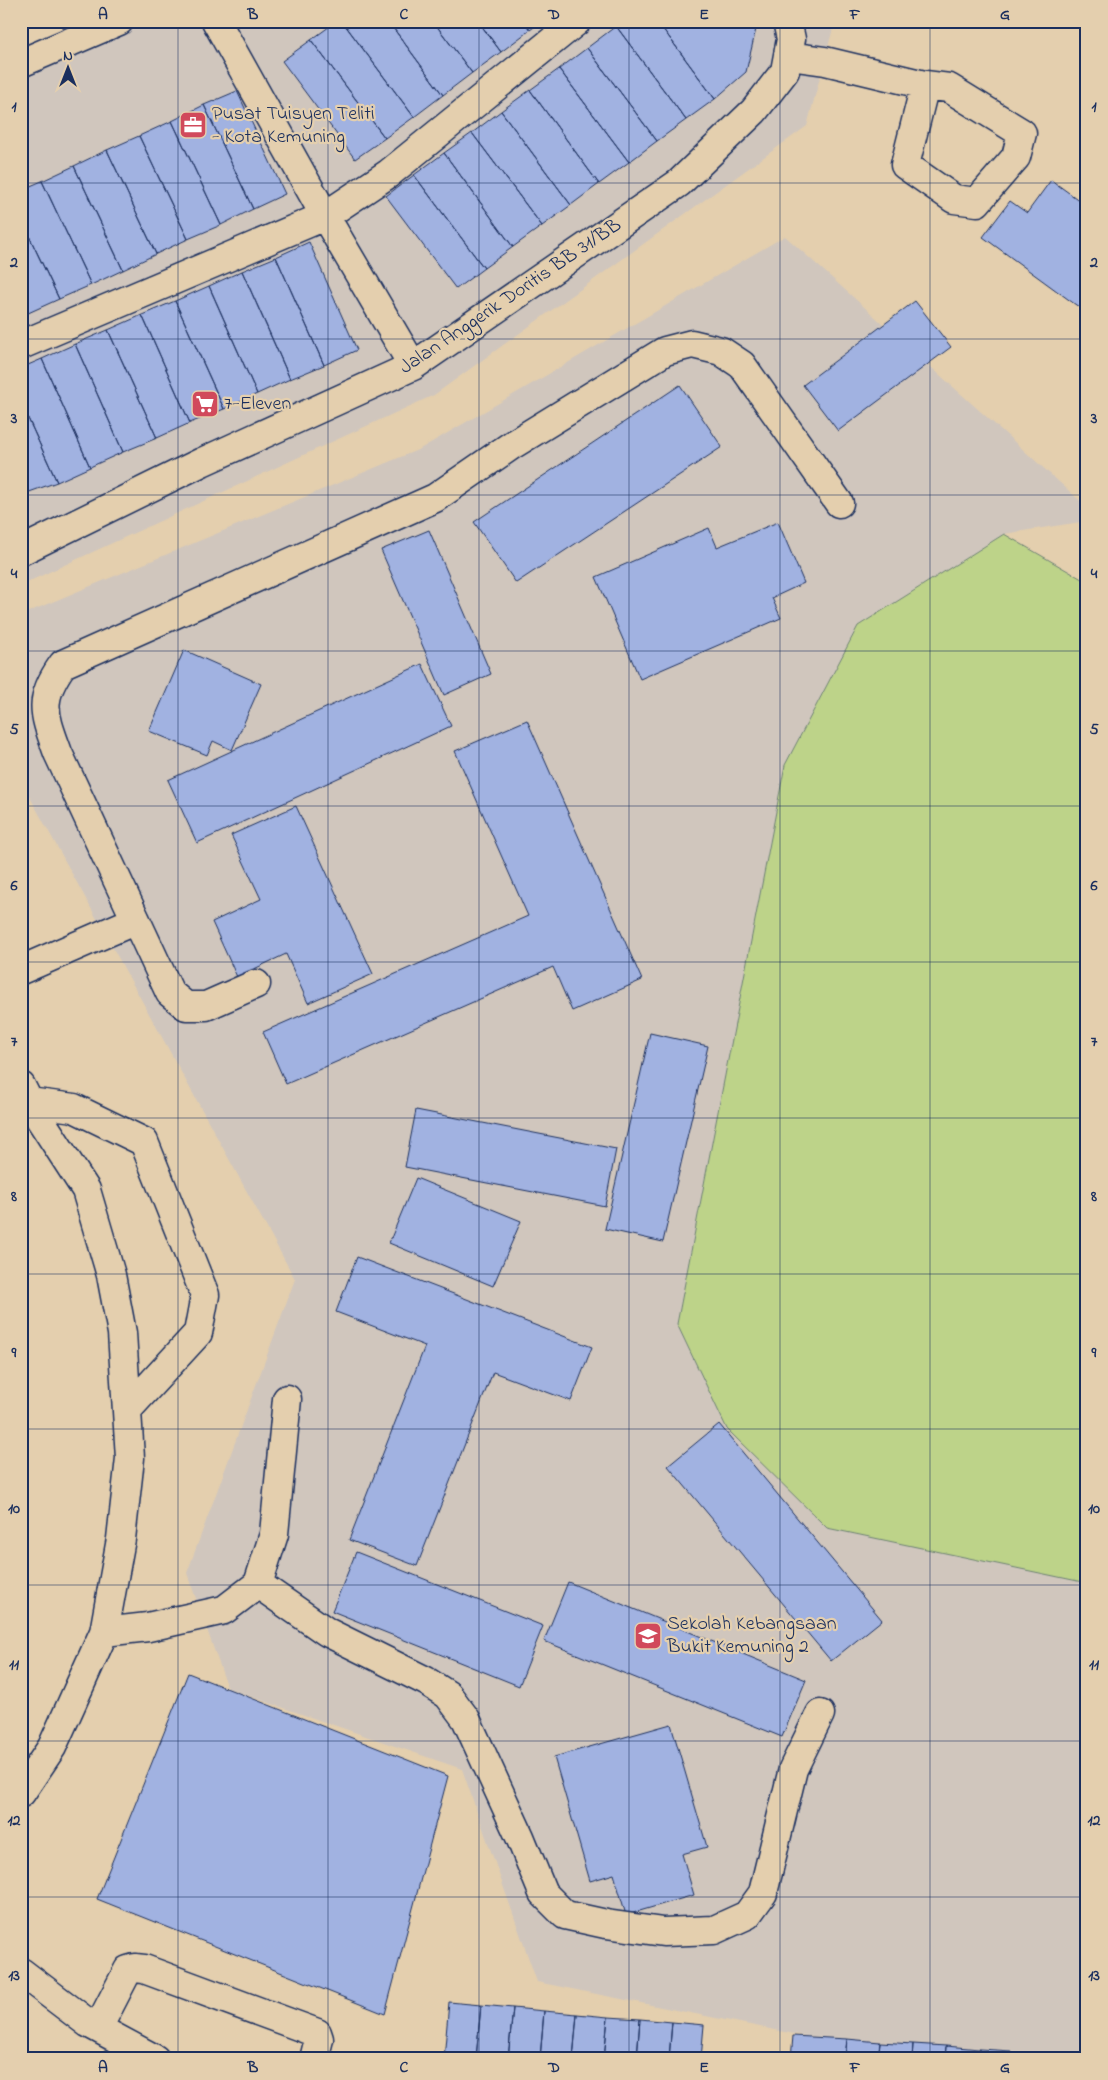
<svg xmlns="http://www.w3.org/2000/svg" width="1108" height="2080" font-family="'Indie Flower',sans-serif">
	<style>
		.built { fill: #d0c6bd }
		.green { fill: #bdd389; stroke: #6c8174 }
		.building { fill: #a1b2e1; stroke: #1b2f5e }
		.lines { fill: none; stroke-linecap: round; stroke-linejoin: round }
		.minor-casing { stroke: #1b2f5e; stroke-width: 31 }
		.minor { stroke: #e4cfae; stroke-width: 28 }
		.grid { fill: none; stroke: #1b2f5e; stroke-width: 1; stroke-opacity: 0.55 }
		.labels { text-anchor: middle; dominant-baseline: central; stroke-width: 4.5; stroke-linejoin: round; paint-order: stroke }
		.poi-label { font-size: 20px; fill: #1b2f5e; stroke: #e4cfae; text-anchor: start }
		.street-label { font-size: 20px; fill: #1b2f5e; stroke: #e4cfae }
		.neatline { fill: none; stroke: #1b2f5e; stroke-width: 2 }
		.grid-label { font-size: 16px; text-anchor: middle; font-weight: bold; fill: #1b2f5e }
	</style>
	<rect width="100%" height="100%" fill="#e4cfae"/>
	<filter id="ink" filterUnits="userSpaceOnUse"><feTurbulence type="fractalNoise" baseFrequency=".02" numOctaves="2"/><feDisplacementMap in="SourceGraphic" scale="10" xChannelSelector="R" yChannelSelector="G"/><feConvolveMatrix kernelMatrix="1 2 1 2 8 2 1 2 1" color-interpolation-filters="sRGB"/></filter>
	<g filter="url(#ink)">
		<!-- built -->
		<path class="built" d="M85 21H835L807 126 434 395 21 585V49Z
			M785 236 1087 507V521L1004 534 858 626 785 765 677 1324 827 1528 1087 1583V2059H918L537 1982 462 1769 228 1689 187 1573 295 1279 21 781V615L420 449Z"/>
		<!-- green -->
		<path class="green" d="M1004 534 1087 582V1583L827 1528 727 1429 677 1324 785 765 858 626Z"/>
		<!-- building -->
		<path class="building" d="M337 21H342L414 117 385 138 311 40Z
			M342 21H388L443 95 414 117Z
			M388 21H433L472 73 443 95Z
			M433 21H478L501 52 472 73Z
			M478 21H524L530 30 501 52Z
			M524 21H542L530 30Z
			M623 21H657L715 99 686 120 616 26Z
			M657 21H749L756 29 746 72 715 99Z
			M616 26 686 120 657 141 587 48Z
			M311 40 385 138 355 159 282 61Z
			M587 48 657 141 629 162 559 69Z
			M559 69 629 162 599 184 530 90Z
			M530 90 599 184 571 205 501 111Z
			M237 91 285 194 253 209 204 105Z
			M204 105 253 209 221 225 172 121Z
			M501 111 571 205 542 226 472 133Z
			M172 121 221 225 188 239 139 136Z
			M472 133 542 226 513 247 444 153Z
			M139 136 188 239 156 254 107 150Z
			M107 150 156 254 123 270 74 166Z
			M444 153 513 247 484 268 414 175Z
			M74 166 123 270 91 285 42 181Z
			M414 175 484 268 456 289 386 196Z
			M1051 180 1087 206V313L983 237 1010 201 1027 213Z
			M42 181 91 285 59 299 21 219V190Z
			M21 219 59 299 26 314 21 304Z
			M309 242 357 350 324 365 276 257Z
			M276 257 324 365 290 379 242 271Z
			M242 271 290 379 257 394 209 286Z
			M209 286 257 394 224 409 175 301Z
			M175 301 224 409 190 423 142 315Z
			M915 301 951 347 838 431 803 385Z
			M142 315 190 423 157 438 108 330Z
			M108 330 157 438 123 452 75 344Z
			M75 344 123 452 90 467 42 359Z
			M42 359 90 467 57 482 21 403V368Z
			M680 385 722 447 516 583 474 522Z
			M21 403 57 482 21 495Z
			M778 522 804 583 772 598 781 618 640 679 596 577 709 528 717 547Z
			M429 530 491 674 444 695 381 550Z
			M184 650 261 684 232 750 213 741 207 755 149 731Z
			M422 664 451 726 197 843 168 780Z
			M527 720 642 980 572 1011 553 967 286 1084 263 1032 528 916 455 751Z
			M296 806 373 974 308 1003 286 954 237 977 212 922 261 899 231 835Z
			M650 1033 708 1046 663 1242 605 1229Z
			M416 1110 616 1149 605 1206 405 1167Z
			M416 1178 521 1221 493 1286 389 1243Z
			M357 1257 592 1347 571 1401 493 1372 417 1566 349 1540 425 1346 336 1312Z
			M719 1424 882 1620 831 1661 668 1466Z
			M356 1552 543 1626 519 1686 332 1611Z
			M568 1582 806 1680 782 1737 544 1641Z
			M188 1673 448 1776 385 2014 97 1899Z
			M671 1724 707 1847 682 1854 694 1895 626 1915 614 1874 590 1881 554 1757Z
			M449 2002 481 2005 476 2059H444Z
			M481 2005 513 2008 508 2059H476Z
			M513 2008 544 2011 540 2059H508Z
			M544 2011 577 2014 573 2059H540Z
			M577 2014 608 2017 604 2059H573Z
			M608 2017 640 2019 637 2059H604Z
			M640 2019 672 2022 669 2059H637Z
			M672 2022 704 2025 701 2059H669Z
			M793 2036 847 2039 845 2059H791Z
			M847 2039 880 2042 878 2059H845Z
			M880 2042 913 2044 912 2059H878Z
			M913 2044 946 2046 945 2059H912Z
			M946 2046 979 2049 978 2059H945Z
			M979 2049 1012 2051 1011 2059H978Z"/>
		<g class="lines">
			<!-- minor casing -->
			<g class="minor-casing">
				<path id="minor" d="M216 21 325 216 413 366
					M789 56 825 61 925 85 949 88 1022 133 1016 157 977 202 954 199 905 165 925 85
					M21 63 119 21
					M21 345 325 216 388 174 577 21
					M21 551 202 462 413 366 679 183 754 111 785 71 791 39 787 21
					M21 970 136 920
					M256 984 206 1006H186L170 993 58 753C44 714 37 700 63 664L435 498 512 445 665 351 692 344 721 351 742 365 839 503
					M21 1086 29 1102 86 1190 111 1275 122 1333 130 1458 121 1539 104 1632 52 1747 21 1793
					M29 1102 74 1108 144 1142 205 1295 198 1333 128 1409
					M258 1584 327 1632 426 1681 448 1695 466 1719 520 1837 543 1893 565 1915 606 1924 663 1932 714 1930 747 1915 763 1893 793 1769 820 1714
					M104 1632 148 1627 224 1610 258 1584 274 1534 287 1399
					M21 1972 88 2023 155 2059
					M98 2028 128 1970 135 1968 144 1969 317 2033 319 2039 314 2059"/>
			</g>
			<!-- minor -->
			<use href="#minor" class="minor"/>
		</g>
	</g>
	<!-- grid -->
	<path class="grid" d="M178 21V2059M328 21V2059M479 21V2059M629 21V2059M780 21V2059M930 21V2059M21 183H1087M21 339H1087M21 495H1087M21 651H1087M21 806H1087M21 962H1087M21 1118H1087M21 1274H1087M21 1429H1087M21 1585H1087M21 1741H1087M21 1897H1087"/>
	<!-- icons -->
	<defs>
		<g id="office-square" transform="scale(1.4375)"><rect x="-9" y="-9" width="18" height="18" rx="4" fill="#d1495b" stroke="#e4cfae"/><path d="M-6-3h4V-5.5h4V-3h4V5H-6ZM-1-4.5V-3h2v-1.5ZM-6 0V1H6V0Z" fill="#fff"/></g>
		<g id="supermarket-square" transform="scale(1.4375)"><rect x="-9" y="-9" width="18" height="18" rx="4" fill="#d1495b" stroke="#e4cfae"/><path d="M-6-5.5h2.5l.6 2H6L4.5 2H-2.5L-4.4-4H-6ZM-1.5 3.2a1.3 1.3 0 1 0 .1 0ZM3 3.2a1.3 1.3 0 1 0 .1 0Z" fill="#fff"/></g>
		<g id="school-square" transform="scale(1.4375)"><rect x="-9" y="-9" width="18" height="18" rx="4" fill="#d1495b" stroke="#e4cfae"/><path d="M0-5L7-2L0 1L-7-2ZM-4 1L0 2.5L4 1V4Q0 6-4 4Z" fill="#fff"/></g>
	</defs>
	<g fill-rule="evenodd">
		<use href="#office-square" x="193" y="125"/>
		<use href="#supermarket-square" x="205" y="404"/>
		<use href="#school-square" x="648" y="1636"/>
	</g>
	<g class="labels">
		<!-- poi labels -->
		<g class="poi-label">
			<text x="212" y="114">Pusat Tuisyen Teliti<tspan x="212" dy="23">- Kota Kemuning</tspan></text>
			<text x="224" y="404">7-Eleven</text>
			<text x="667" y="1624">Sekolah Kebangsaan<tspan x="667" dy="23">Bukit Kemuning 2</tspan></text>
		</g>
		<!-- street labels -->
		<g class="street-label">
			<text transform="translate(511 297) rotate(-34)">Jalan Anggerik Doritis BB 31/BB</text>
		</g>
	</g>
	<!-- margin -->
	<rect width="1108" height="2080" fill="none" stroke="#e4cfae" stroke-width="55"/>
	<!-- north arrow -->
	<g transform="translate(68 68)" stroke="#e4cfae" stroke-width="4" paint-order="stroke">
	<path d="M0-4L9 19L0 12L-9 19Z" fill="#1b2f5e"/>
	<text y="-8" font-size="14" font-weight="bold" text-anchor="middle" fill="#1b2f5e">N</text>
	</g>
	<rect x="28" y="28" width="1052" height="2024" class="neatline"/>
	<g class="grid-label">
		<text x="103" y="19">A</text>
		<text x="253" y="19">B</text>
		<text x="404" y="19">C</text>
		<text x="554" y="19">D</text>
		<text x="704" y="19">E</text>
		<text x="855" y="19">F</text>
		<text x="1005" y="19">G</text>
		<text x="14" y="111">1</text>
		<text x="1094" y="111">1</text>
		<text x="14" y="267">2</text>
		<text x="1094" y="267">2</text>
		<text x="14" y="423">3</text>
		<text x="1094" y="423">3</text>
		<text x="14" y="578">4</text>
		<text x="1094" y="578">4</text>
		<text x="14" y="734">5</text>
		<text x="1094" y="734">5</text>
		<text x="14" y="890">6</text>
		<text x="1094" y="890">6</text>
		<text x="14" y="1046">7</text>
		<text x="1094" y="1046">7</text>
		<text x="14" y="1201">8</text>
		<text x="1094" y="1201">8</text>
		<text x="14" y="1357">9</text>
		<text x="1094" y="1357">9</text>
		<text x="14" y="1513">10</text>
		<text x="1094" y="1513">10</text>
		<text x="14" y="1669">11</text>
		<text x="1094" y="1669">11</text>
		<text x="14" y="1825">12</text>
		<text x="1094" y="1825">12</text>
		<text x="14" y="1980">13</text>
		<text x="1094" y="1980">13</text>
		<text x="103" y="2072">A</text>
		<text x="253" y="2072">B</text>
		<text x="404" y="2072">C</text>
		<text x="554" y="2072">D</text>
		<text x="704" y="2072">E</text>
		<text x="855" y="2072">F</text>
		<text x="1005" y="2072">G</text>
	</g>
</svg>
